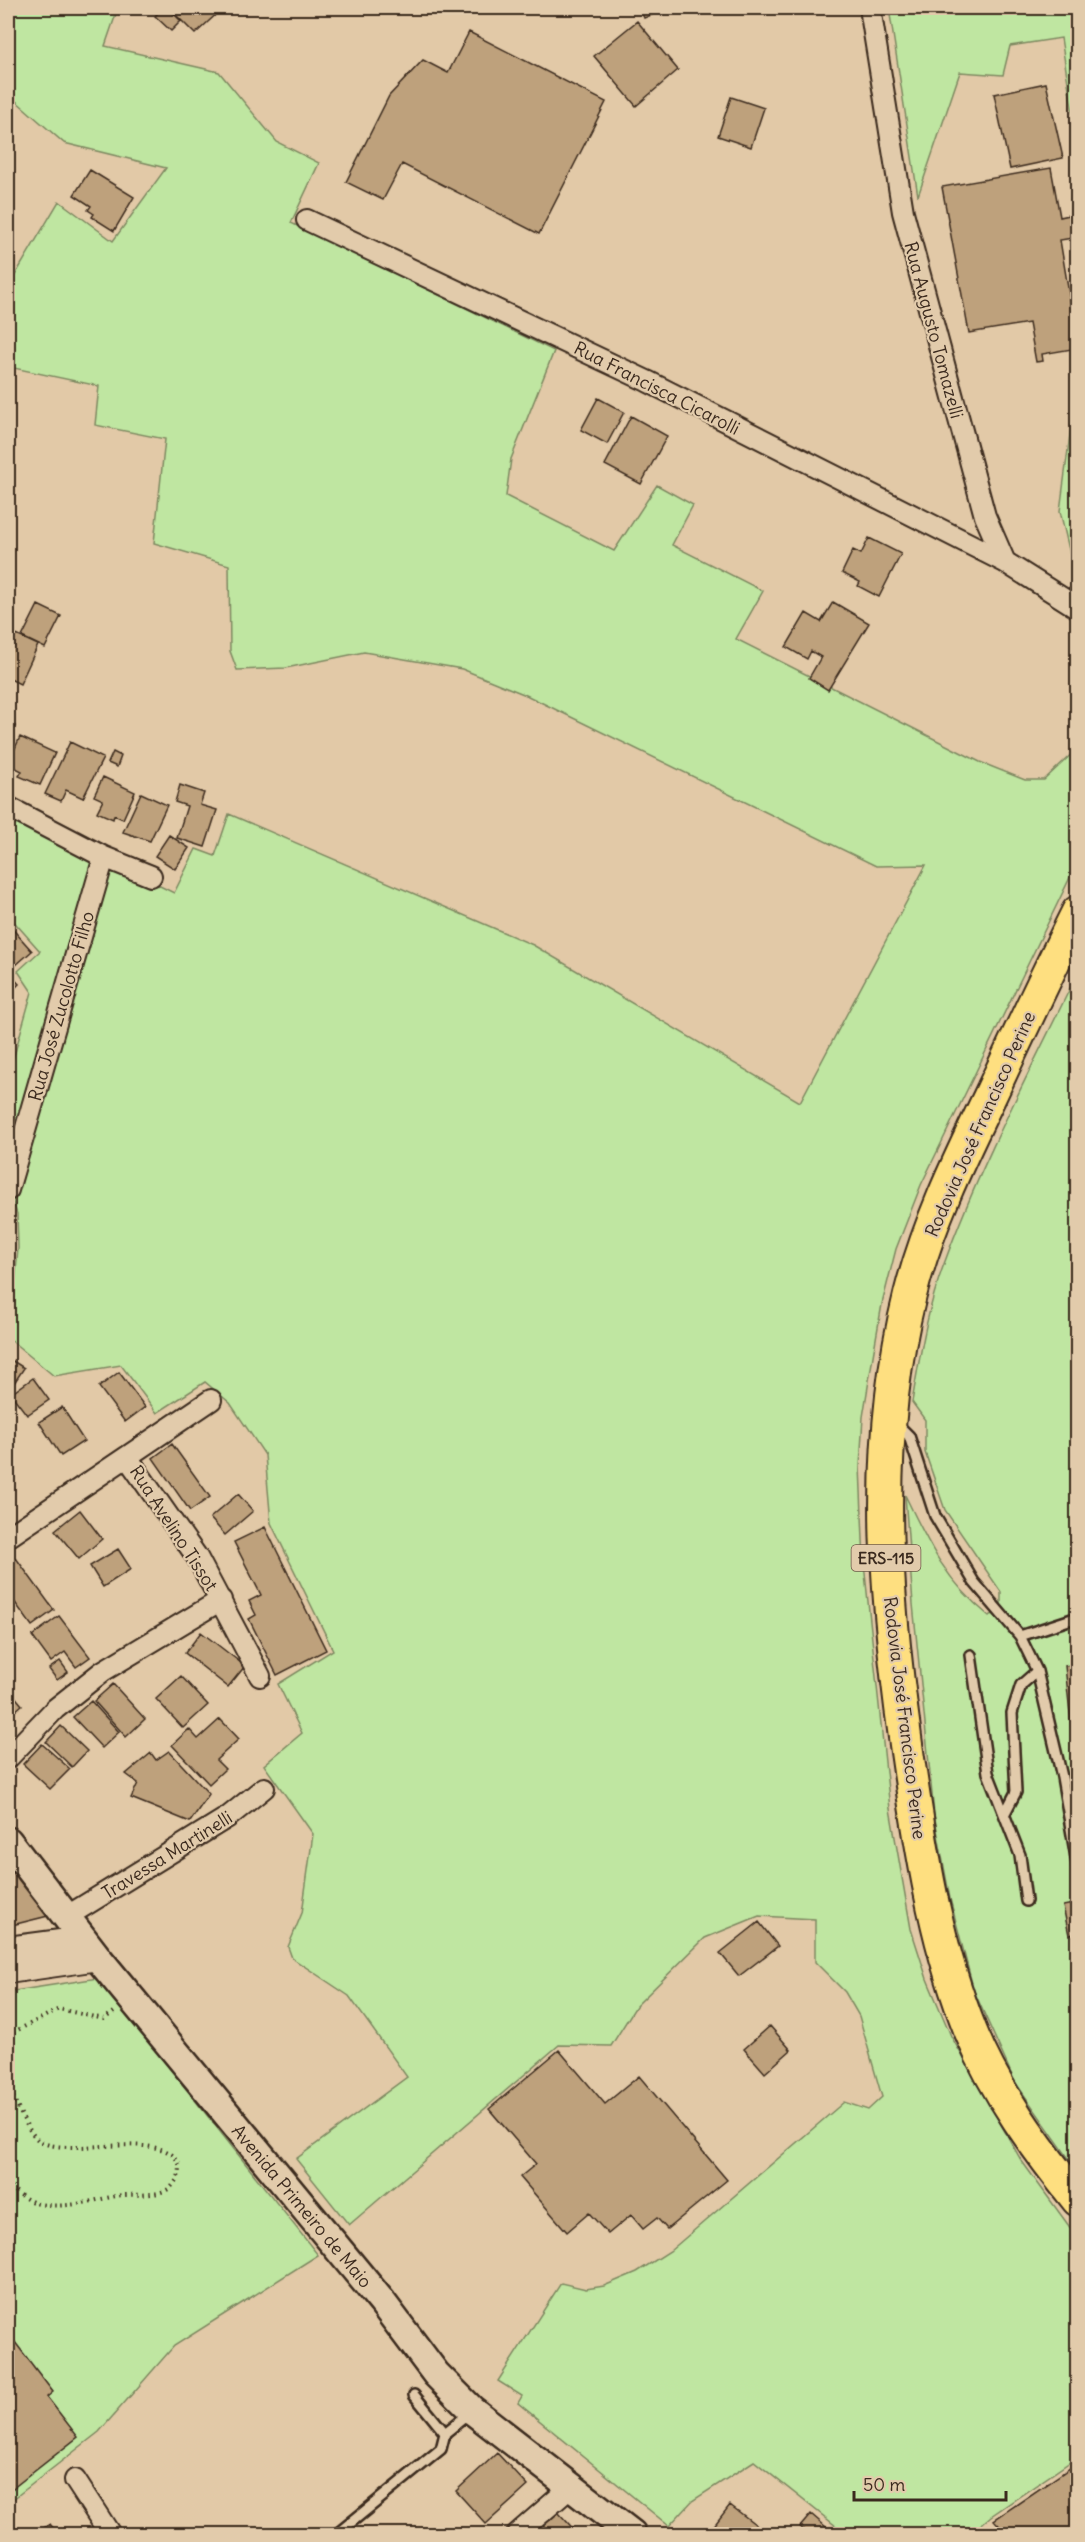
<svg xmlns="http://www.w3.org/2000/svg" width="1085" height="2542" font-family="Delius,sans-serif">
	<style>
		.green { fill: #bfe6a1; stroke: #7d8860; stroke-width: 1.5 }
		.building { fill: #bea17b; stroke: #3b2a1e; stroke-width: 1.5 }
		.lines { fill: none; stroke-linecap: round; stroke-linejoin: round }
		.service-casing { stroke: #3b2a1e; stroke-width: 14 }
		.minor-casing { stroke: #3b2a1e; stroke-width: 24 }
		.tertiary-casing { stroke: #3b2a1e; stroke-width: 28 }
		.secondary-casing { stroke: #3b2a1e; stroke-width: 32 }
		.primary-casing { stroke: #3b2a1e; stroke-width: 36 }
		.path { stroke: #3b2a1e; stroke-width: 4; stroke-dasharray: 1.5 4.5; stroke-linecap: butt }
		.service { stroke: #e2cbab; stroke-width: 9 }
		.minor { stroke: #e2cbab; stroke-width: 20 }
		.tertiary { stroke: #e2cbab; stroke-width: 24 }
		.secondary { stroke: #e2cbab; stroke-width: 27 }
		.primary { stroke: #fedf80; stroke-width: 32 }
		.labels { text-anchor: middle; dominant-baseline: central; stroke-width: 4.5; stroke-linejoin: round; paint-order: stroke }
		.shield { fill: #e2cbab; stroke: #6d5a48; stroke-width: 1.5 }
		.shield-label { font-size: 16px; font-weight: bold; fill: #3b2a1e }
		.street-label { font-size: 18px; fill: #3b2a1e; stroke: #e2cbab }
	</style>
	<rect width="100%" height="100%" fill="#e2c9a7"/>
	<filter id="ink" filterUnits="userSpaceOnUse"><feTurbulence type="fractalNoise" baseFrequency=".0167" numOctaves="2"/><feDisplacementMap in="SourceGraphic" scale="12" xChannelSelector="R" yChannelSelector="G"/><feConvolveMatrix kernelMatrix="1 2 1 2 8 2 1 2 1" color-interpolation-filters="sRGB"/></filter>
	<g filter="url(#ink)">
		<!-- green -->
		<path class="green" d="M8 8H118L105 46 219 72 277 142 319 163 291 223 554 351 511 459 506 496 614 551 657 485 693 505 672 545 763 591 736 639 980 762 1025 780H1044L1077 749V863L921 1185 896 1249 882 1304 873 1356 863 1417 860 1466 864 1564 890 1809 911 1929 927 1979 951 2036 1021 2160 1077 2237V2470L1070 2462 991 2516 970 2534H846L754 2461 692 2501 669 2526 518 2403 522 2396 498 2381 561 2283 586 2289 604 2286 637 2272 670 2251 844 2102 868 2110 882 2097 859 2016 845 1992 815 1962V1919L759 1916 705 1938 636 2006 611 2046 559 2045 349 2225 296 2159 407 2077 349 1996 292 1958 288 1947 302 1913 313 1834 264 1765 302 1733 278 1684 333 1650 271 1523 265 1455 230 1403 205 1382 157 1413 121 1365 54 1376 8 1338V1301L15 1284 18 1248 17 1214 8 1188V1077L32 992 18 971 40 951 8 915V811L174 893 196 849 215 856 229 814 533 945 800 1102 926 865 876 866 526 695 462 669 364 652 286 668 237 670 230 651 229 565 154 543 165 439 95 425 99 386 9 367 14 311 11 282 59 201 113 241 166 168 64 143 8 94Z
			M889 8H1077V140L1061 38 1010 46 1003 75 960 72 918 196Z
			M1077 381 1078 584H1077L1060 511Z
			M1077 974V2170L1015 2082 974 1991 950 1899 934 1814 913 1604 905 1495C929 1545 945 1580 989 1616L1001 1611V1592L945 1510 925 1452V1420L912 1402C920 1356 927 1309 944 1264 980 1165 1031 1069 1077 974Z
			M98 1978 318 2255 174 2346 99 2432 8 2503V1992Z"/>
		<!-- building -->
		<path class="building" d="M163 8H168L181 21 171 31 155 16Z
			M169 8H223L195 34Z
			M640 8H668L644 18Z
			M637 21 678 70 636 106 594 56Z
			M469 32 606 102 539 234 402 164 383 200 346 182 389 96 423 60 448 73Z
			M1046 83 1063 158 1010 169 994 94Z
			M731 97 764 108 751 147 718 136Z
			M1051 168 1060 217 1074 214 1078 235V237L1060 240 1078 348 1042 354 1043 361 1036 362 1029 323 969 333 942 187Z
			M90 170 134 197 114 231 92 217 94 214 88 210 91 206 74 195Z
			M598 398 624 412 607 444 581 430Z
			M631 416 667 436 641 484 605 465Z
			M869 538 901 554 879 597 858 586 860 582 842 573 853 550 861 554Z
			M833 602 869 623 828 690 809 678 821 657 811 651 807 659 786 647 806 613 821 622Z
			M38 605 61 616 45 648 22 637Z
			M12 633 38 645 20 684 8 678V643Z
			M8 722 15 726 8 741Z
			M20 737 55 753 40 785 19 776 22 771 8 764Z
			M70 742 103 758 83 798 66 790 61 801 45 794Z
			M113 752 121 756 117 767 108 763Z
			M103 777 135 792 123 819 114 815 113 819 97 812 103 800 94 796Z
			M180 785 204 793 200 805 217 810 205 847 177 838 187 806 175 802Z
			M141 793 167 805 150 841 123 832Z
			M169 835 189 848 175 869 155 856Z
			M8 924 32 951 8 972 19 984 8 995Z
			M8 1358 24 1368 10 1389 8 1387Z
			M119 1372 145 1407 125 1422 99 1387Z
			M33 1378 49 1400 27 1415 11 1394Z
			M62 1407 84 1441 61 1456 39 1422Z
			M172 1444 210 1497 190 1511 153 1458Z
			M238 1494 253 1511 225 1535 210 1518Z
			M80 1510 102 1539 79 1559 55 1530Z
			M265 1527 326 1650 277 1675 249 1619 256 1615 249 1601 261 1595 234 1542Z
			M118 1549 131 1569 103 1587 90 1566Z
			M16 1558 54 1610 32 1626 8 1593V1564Z
			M59 1616 90 1657 76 1667 65 1652 51 1662 32 1636Z
			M201 1632 245 1666 228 1687 185 1653Z
			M60 1661 68 1672 57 1680 49 1669Z
			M1078 1664V1742H1073L1065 1666Z
			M181 1676 208 1705 183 1728 156 1699Z
			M113 1684 145 1719 126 1737 94 1701Z
			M8 1688 22 1705 8 1717Z
			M91 1701 119 1732 102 1748 73 1717Z
			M220 1719 239 1739 216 1760 225 1769 209 1784 172 1745 189 1729 198 1739Z
			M61 1726 87 1751 72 1767 46 1742Z
			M42 1744 70 1769 50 1789 23 1764Z
			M169 1751 209 1794 190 1822 131 1798 138 1783 126 1774 151 1753 156 1760Z
			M8 1857 52 1915 8 1926Z
			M1078 1903V1933L1069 1935 1063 1906Z
			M759 1922 778 1946 739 1976 720 1953Z
			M770 2026 791 2050 765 2073 744 2049Z
			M559 2050 605 2104 639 2076 727 2180 667 2229 657 2218 643 2229 631 2215 608 2234 589 2213 567 2232 520 2177 536 2164 489 2109Z
			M8 2333 53 2392 47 2397 78 2437 8 2492Z
			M497 2453 528 2486 486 2524 456 2491Z
			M1070 2468 1078 2476V2534H1007L994 2520Z
			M730 2505 768 2534H712L709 2532Z
			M558 2512 578 2534H532Z
			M811 2514 826 2527 819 2534H809L800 2527Z
			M50 2524 58 2534H34Z"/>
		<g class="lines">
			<!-- service casing -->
			<g class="service-casing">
				<path id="service" d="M897 1424 909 1436 935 1516 974 1582 1020 1636 1037 1671 1062 1777 1078 1869
					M1020 1636 1078 1617
					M971 1655 988 1773 1020 1855 1026 1901
					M1005 1813 1016 1792 1012 1713 1021 1685 1037 1671
					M414 2395 445 2433
					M338 2533 441 2449 445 2433 471 2412"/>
			</g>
			<!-- minor casing -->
			<g class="minor-casing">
				<path id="minor" d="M870 8 903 212 985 516 1005 562 1078 608
					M307 220 647 381 1005 562
					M8 807 104 857 151 876
					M8 1190 104 857
					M127 1457 197 1557 260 1676
					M8 1537 211 1400
					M8 1758 55 1709 103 1671 221 1600
					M66 1917 228 1817 264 1788
					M75 2480 110 2534
					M517 2534 571 2487"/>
			</g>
			<!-- tertiary casing -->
			<g class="tertiary-casing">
				<path id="tertiary" d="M8 1949 83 1939
					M8 1971 98 1958"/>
			</g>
			<!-- secondary casing -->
			<g class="secondary-casing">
				<path id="secondary" d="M8 1841 98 1958 382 2302 436 2374 472 2410 632 2534"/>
			</g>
			<!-- primary casing -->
			<g class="primary-casing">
				<path id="primary" d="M1078 912C1047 974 1018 1036 989 1098 958 1162 927 1227 910 1295 870 1455 887 1619 911 1779 924 1866 938 1950 971 2032 996 2093 1037 2149 1078 2200"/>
			</g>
			<!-- path -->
			<path class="path" d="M8 2035 59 2009 104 2019 114 2012
				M8 2086C16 2102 24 2125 36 2138 57 2162 164 2126 179 2164 182 2172 176 2183 170 2188 155 2198 132 2193 116 2196 90 2201 66 2209 39 2204 28 2202 17 2192 8 2186"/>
			<!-- service -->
			<use href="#service" class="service"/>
			<!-- minor -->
			<use href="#minor" class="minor"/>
			<!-- tertiary -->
			<use href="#tertiary" class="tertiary"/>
			<!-- secondary -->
			<use href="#secondary" class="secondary"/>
			<!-- primary -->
			<use href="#primary" class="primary"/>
		</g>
	</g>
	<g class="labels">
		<!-- shield labels -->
		<rect class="shield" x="851.5" y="1545" width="69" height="26" rx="4.5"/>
		<g class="shield-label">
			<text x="886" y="1558">ERS-115</text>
		</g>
		<!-- street labels -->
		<g class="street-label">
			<text transform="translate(934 330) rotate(75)">Rua Augusto Tomazelli</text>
			<text transform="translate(657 388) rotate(27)">Rua Francisca Cicarolli</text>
			<text transform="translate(61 1006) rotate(-74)">Rua José Zucolotto Filho</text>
			<text transform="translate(980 1124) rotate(-66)">Rodovia José Francisco Perine</text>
			<text transform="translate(174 1528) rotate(57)">Rua Avelino Tissot</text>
			<text transform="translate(905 1718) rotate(83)">Rodovia José Francisco Perine</text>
			<text transform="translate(167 1855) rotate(-32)">Travessa Martinelli</text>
			<text transform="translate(302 2206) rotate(50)">Avenida Primeiro de Maio</text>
		</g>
	</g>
	<!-- margin -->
	<rect width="1085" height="2542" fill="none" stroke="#e2cbab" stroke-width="30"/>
	<rect x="15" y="15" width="1055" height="2512" fill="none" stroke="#3b2a1e" stroke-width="2" filter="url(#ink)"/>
	<!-- scale -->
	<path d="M854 2491v9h152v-9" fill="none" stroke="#3b2a1e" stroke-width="3"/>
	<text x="863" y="2491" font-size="18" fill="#3b2a1e" stroke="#e2cbab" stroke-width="4.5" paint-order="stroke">50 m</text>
</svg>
